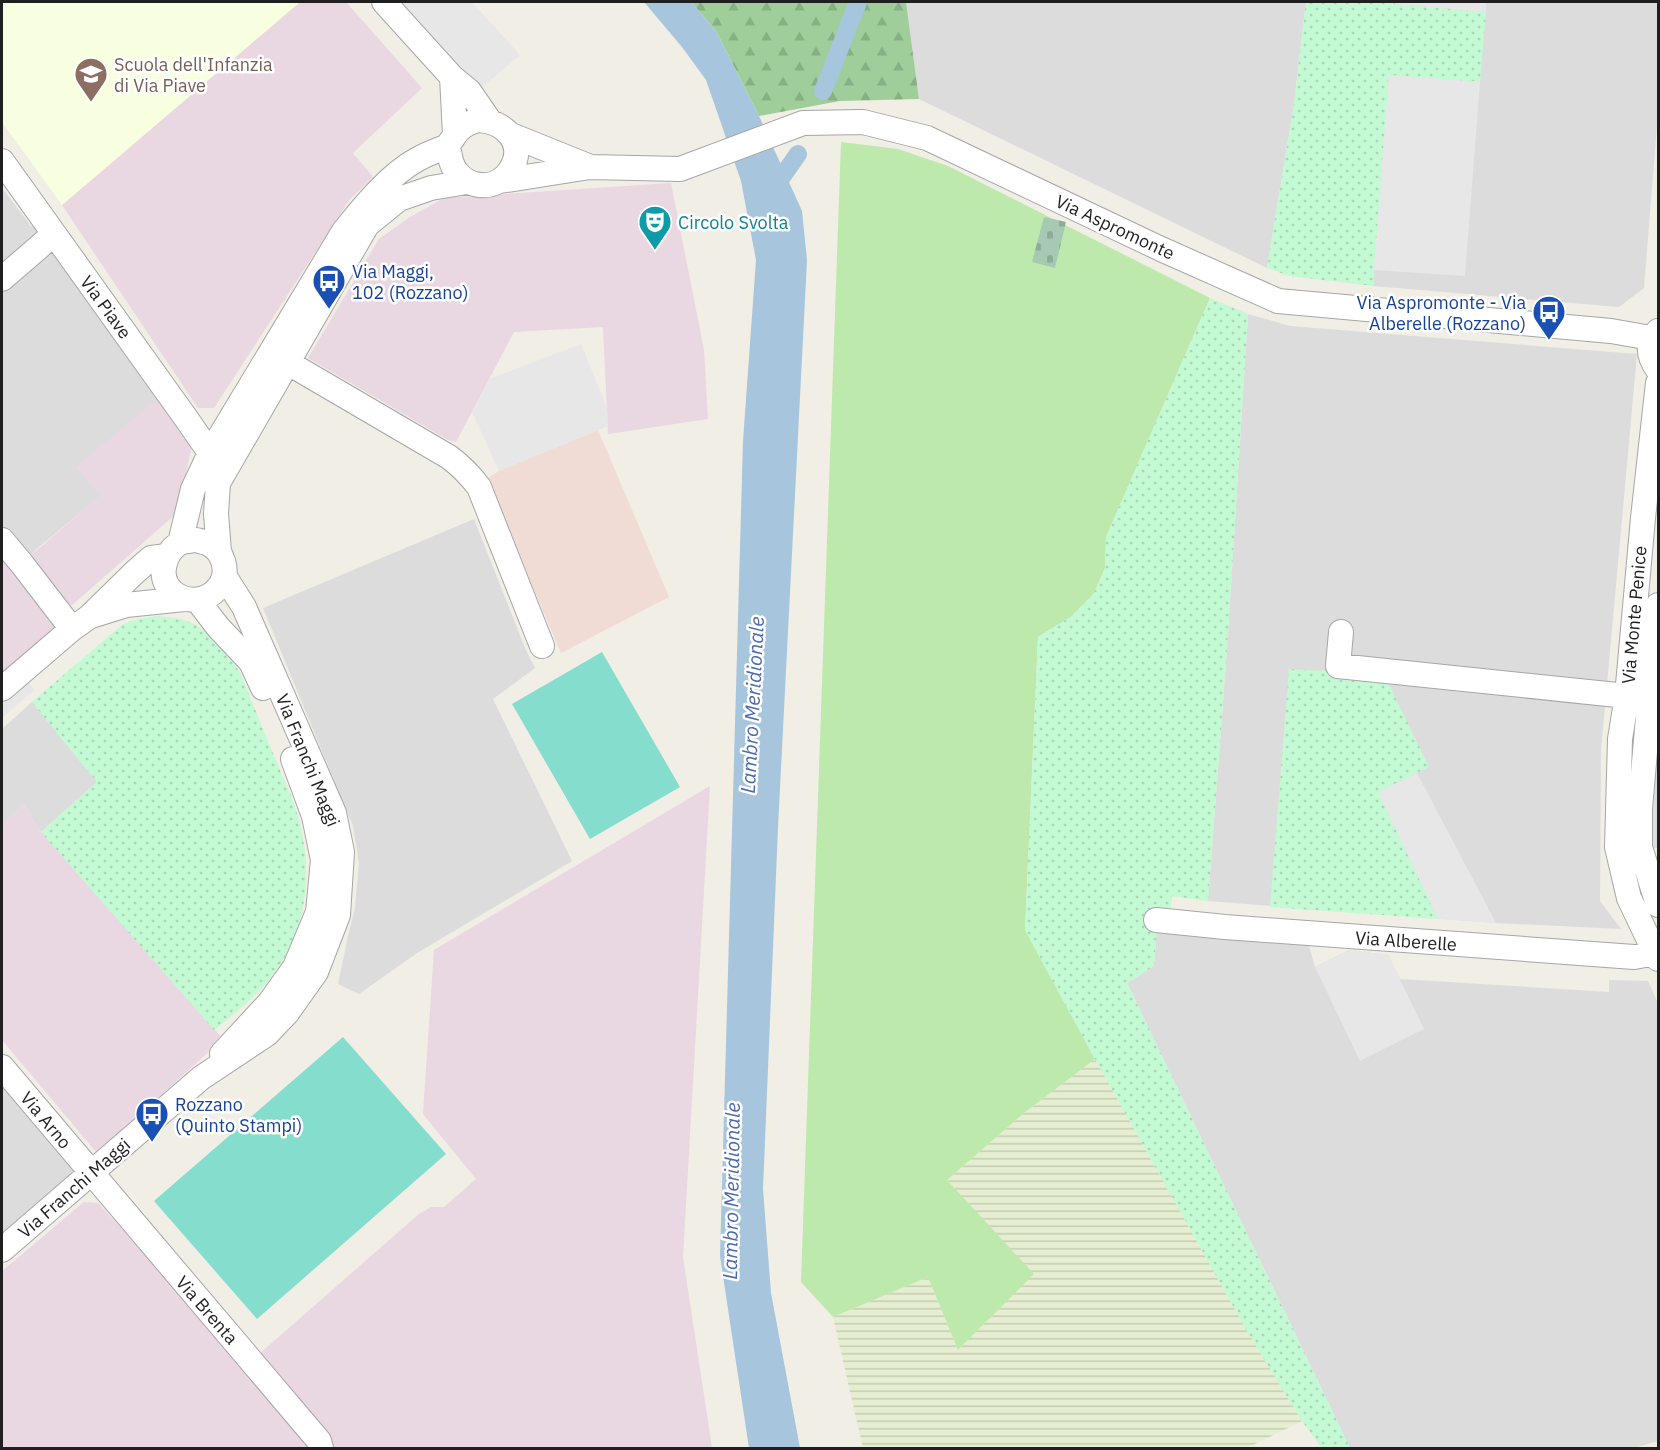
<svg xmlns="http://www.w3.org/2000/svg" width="1660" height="1450" font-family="'IBM Plex Sans',sans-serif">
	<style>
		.residential { fill: #dddcdc }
		.commercial { fill: #f0dcd5 }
		.industrial { fill: #e9d7e2 }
		.education { fill: #f8fee0 }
		.farmland { fill: url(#farmland-rules) }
		.grass { fill: #bde9ac }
		.forest { fill: url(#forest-firs) }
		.cemetery { fill: url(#cemetery-stones) }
		.park { fill: url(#park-dots) }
		.pitch { fill: #85ddce }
		.parking { fill: #e7e7e7 }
		.water { fill: #a7c5dc }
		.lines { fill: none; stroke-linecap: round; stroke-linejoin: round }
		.canal { stroke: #a7c5dc; stroke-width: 18 }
		.minor-casing { stroke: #a6a6a6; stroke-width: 26 }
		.minor { stroke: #fff; stroke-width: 24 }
		.labels { text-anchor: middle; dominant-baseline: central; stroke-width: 5; stroke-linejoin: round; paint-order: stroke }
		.education-label { font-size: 18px; fill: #785e54; stroke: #fff; text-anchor: start }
		.culture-label { font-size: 18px; fill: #0d838f; stroke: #fff; text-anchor: start }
		.street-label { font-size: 18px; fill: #1f1f1f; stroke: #fff }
		.transit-label { font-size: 18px; fill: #164399; stroke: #fff; text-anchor: start }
		.water-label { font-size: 20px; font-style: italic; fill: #4d69ae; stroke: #fff }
	</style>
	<defs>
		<pattern id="farmland-rules" width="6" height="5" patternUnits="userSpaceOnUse" patternTransform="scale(1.5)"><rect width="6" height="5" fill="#e6eed1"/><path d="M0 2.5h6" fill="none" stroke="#c5ccb3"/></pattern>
		<pattern id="forest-firs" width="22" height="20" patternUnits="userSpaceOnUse" patternTransform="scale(1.5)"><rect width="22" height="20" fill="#9fce9b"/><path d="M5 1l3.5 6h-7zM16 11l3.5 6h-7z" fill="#88b085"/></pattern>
		<pattern id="cemetery-stones" width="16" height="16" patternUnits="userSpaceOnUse" patternTransform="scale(1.5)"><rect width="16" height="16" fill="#a7c8b3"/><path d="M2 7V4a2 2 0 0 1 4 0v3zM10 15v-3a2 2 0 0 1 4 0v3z" fill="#8fab9a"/></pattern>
		<pattern id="park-dots" width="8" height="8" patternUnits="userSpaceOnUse" patternTransform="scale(1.5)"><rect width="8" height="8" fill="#c3f9d3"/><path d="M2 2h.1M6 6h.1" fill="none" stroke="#a7d5b5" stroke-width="1.8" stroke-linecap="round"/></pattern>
	</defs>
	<rect width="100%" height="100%" fill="#f0eee5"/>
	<!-- residential -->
	<path class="residential" d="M906 2H1306L1294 104 1267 268 919 99Z
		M1395 2H1658V113L1644 288 1619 307 1373 286 1389 75 1480 82Z
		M2 188 31 226 44 220 163 395 77 467 101 496 40 546 22 564 2 540Z
		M1248 314 1290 326 1637 354 1601 750 1600 901 1621 929 1496 923 1208 901 1227 649Z
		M474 519 525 648 535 668 493 699 572 861 417 953 359 994 338 984 348 936 355 908 359 863 353 826 263 608Z
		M1658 605V848L1640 847Z
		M32 702 97 782 41 832 24 805 2 824V729Z
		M1157 927 1307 939 1315 967 1349 950 1388 955 1400 979 1609 992V980L1648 981 1658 1003V1441L1634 1448H1350L1127 983 1154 966Z
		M2 1067 90 1173 2 1250Z"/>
	<!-- commercial -->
	<path class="commercial" d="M598 430 669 597 561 653 487 479 499 471Z"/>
	<!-- industrial -->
	<path class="industrial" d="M300 2H346L422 88 353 153 373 177 350 199 214 408H198L62 205Z
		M671 183 704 350 708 419 608 434 603 327 514 332 456 442 448 440 308 358 379 239 410 217 444 198Z
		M163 395 192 445 178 512 71 606 28 558 100 496 76 467Z
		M2 550 72 629 2 689Z
		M710 786 683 1257 712 1448H321L251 1361 419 1214 431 1207H444L476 1179 423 1114 434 950Z
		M24 805 41 832 223 1039 97 1153 2 1040V824Z
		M84 1202 98 1203 244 1362 306 1441 308 1448H2V1271Z"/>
	<!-- education -->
	<path class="education" d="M2 2H300L62 205 2 122Z"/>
	<!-- farmland -->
	<path class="farmland" d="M1095 1059 1247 1331 1302 1421 1247 1448H863L833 1317 928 1277 958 1350 1033 1274 947 1180 1024 1113Z"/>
	<!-- grass -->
	<path class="grass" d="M841 142 898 149 948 166 1210 298 1106 537 1105 568 1094 593 1072 616 1038 637 1025 930 1095 1059 1024 1113 947 1180 1034 1274 958 1350 928 1277 833 1317 801 1282Z"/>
	<!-- forest -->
	<path class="forest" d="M691 2H906L919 99 840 101 759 116 716 31Z"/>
	<!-- cemetery -->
	<path class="cemetery" d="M1044 217 1066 222 1055 268 1032 262Z"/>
	<!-- park -->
	<path class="park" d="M1306 2H1395V4L1486 12 1480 82 1389 75 1373 286 1289 276 1267 268 1294 104Z
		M1210 298 1248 314 1227 649 1208 901 1172 896 1170 913 1157 927 1154 966 1127 983 1350 1448H1322L1302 1421 1247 1331 1095 1059 1025 930 1038 637 1072 616 1094 593 1105 568 1106 537Z
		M157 616C164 617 173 617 180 619 209 626 228 652 241 675 253 704 264 732 276 761 284 780 294 800 299 820 314 876 306 936 268 981 252 1000 233 1015 214 1030L41 832 97 782 32 702 123 624 138 619Z
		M1289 669 1384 674 1429 767 1378 792 1438 919 1270 907Z"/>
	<!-- pitch -->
	<path class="pitch" d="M602 652 680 787 590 839 512 704Z
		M343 1037 446 1154 257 1319 154 1201Z"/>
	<!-- parking -->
	<path class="parking" d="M399 2H472L520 55 478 91Z
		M1395 2H1486V12L1395 4Z
		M1389 75 1480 82 1465 276 1374 270Z
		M581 344 607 408 608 426 499 471 472 412 489 379Z
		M28 682 34 690 2 718V705Z
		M1417 773 1496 923 1438 919 1378 792Z
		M1349 950 1388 955 1424 1029 1360 1061 1315 967Z"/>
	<!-- water -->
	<path class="water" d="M644 2H691L716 31 759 116 802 211 807 260 778 827 763 1189 771 1293 800 1448H749L720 1256 743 441 756 260 741 181 706 80 682 47Z"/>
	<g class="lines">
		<!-- canal -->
		<path class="canal" d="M823 91 858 2
			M772 191 798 154"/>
		<!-- minor casing -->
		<g class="minor-casing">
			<path id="minor" d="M384 2 452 77 469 91 489 120
				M452 77 455 134
				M478 120C504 121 527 143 511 169 494 197 454 186 450 156 449 152 448 149 448 146 449 143 451 141 453 138 458 128 467 123 478 120Z
				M511 135 588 166
				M2 161 188 421 210 453
				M500 181 590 167 680 169 803 123 863 122 927 138 1161 249 1278 301 1611 331 1651 338
				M2 279 54 234
				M1658 331C1646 344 1648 356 1658 370
				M273 354 449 457C461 466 470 475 479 487L542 646
				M1658 383 1643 518 1627 696 1620 739 1617 847 1629 898 1658 959
				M2 540 22 564 72 629
				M196 540C200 541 205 542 209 544 223 551 229 571 221 584 201 615 155 596 165 563 167 555 171 549 178 544 183 541 190 541 196 540Z
				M180 543 193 489 210 453 344 231C364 206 390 174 418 159 427 154 438 150 448 146
				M219 552 216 514 218 483 367 225 399 199 431 188 467 182
				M198 601 218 627 251 662 263 688
				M1658 605 1640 808V847L1658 905
				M94 615 126 605 184 599
				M1341 632 1338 666 1627 696
				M2 689 72 629 89 617 134 573 151 558 167 556
				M1156 920 1225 927 1634 957 1656 953
				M222 1054 270 1002 295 967 318 912 323 860 314 816 293 759
				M2 1067 319 1441 321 1448
				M2 1250 201 1078 267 1034 287 1013 316 972 338 915 342 852 334 813 244 607 225 577"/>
		</g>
		<!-- minor -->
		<use href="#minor" class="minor"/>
	</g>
	<!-- icons -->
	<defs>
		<g id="school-pin" transform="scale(1.725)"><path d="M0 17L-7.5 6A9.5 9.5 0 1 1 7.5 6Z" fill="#8d6e63" stroke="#fff"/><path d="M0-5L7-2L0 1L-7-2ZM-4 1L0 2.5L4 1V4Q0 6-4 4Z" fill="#fff"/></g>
		<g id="theatre-pin" transform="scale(1.725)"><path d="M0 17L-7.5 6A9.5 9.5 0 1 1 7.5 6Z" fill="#0f9aa8" stroke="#fff"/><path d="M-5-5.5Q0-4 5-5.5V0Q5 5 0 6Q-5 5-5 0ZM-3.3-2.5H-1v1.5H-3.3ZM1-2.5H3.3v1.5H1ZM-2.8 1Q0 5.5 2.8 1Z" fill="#fff"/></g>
		<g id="bus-pin" transform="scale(1.725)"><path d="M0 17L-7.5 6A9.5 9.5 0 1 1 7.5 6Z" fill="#1a4fb4" stroke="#fff"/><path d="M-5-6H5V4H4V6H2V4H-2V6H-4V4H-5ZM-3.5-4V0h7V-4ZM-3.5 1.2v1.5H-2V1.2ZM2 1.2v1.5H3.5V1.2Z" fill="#fff"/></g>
	</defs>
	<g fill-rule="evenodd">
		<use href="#school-pin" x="91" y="74"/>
		<use href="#theatre-pin" x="655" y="222"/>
		<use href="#bus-pin" x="329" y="281"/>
		<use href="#bus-pin" x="1549" y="312"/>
		<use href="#bus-pin" x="152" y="1114"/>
	</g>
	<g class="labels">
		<!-- education labels -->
		<g class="education-label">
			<text x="114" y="64">Scuola dell'Infanzia<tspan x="114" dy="21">di Via Piave</tspan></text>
		</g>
		<!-- culture labels -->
		<g class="culture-label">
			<text x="678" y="222">Circolo Svolta</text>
		</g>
		<!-- street labels -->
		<g class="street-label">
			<text transform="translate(1115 227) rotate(25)">Via Aspromonte</text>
			<text transform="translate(106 307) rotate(54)">Via Piave</text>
			<text transform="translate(1634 615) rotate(-85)">Via Monte Penice</text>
			<text transform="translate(308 760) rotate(68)">Via Franchi Maggi</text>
			<text transform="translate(1406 941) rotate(4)">Via Alberelle</text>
			<text transform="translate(46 1120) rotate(50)">Via Arno</text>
			<text transform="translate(74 1188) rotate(-41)">Via Franchi Maggi</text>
			<text transform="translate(207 1310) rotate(49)">Via Brenta</text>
		</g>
		<!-- transit labels -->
		<g class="transit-label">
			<text x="352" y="271">Via Maggi,<tspan x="352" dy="21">102 (Rozzano)</tspan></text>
			<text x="1526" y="302" text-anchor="end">Via Aspromonte - Via<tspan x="1526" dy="21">Alberelle (Rozzano)</tspan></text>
			<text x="175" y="1104">Rozzano<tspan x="175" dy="21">(Quinto Stampi)</tspan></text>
		</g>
		<!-- water labels -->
		<g class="water-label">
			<text transform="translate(752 705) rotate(-87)">Lambro Meridionale</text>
			<text transform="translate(731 1191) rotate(-89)">Lambro Meridionale</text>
		</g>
	</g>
	<!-- border -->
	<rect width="1660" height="1450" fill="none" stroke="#1f1f1f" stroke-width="6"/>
</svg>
